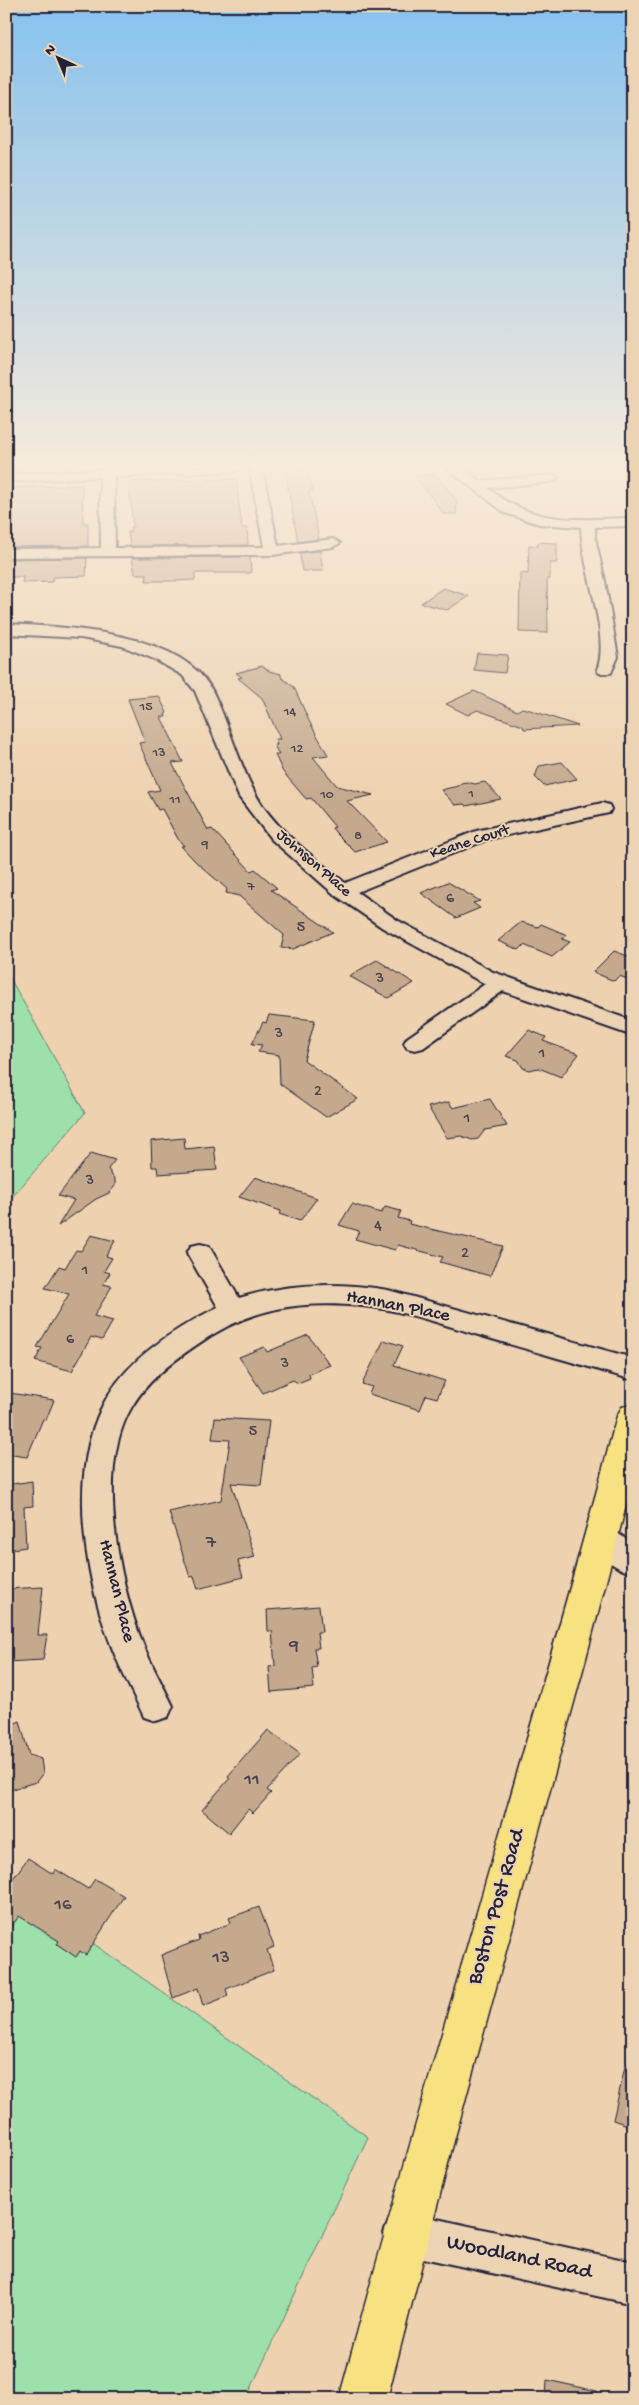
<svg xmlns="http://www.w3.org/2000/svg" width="639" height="2405" font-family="'Gochi Hand',sans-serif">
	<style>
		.green { fill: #9de0ab; stroke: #608173 }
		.building { fill: #c4a98c; stroke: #22223b }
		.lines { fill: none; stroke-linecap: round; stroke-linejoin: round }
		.street-casing { stroke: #22223b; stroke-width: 4 }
		.primary-casing { stroke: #22223b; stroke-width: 3 }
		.street { fill: #ecd3b4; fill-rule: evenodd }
		.primary { fill: #f8e181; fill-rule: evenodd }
		.labels { text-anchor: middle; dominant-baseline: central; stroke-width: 4; stroke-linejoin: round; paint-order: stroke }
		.far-number-label { font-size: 14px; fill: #4a444f }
		.far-street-label { font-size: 16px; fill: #22223b; stroke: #ecd3b4 }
		.number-label { font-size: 16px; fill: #4a444f }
		.street-label { font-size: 19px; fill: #22223b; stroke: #ecd3b4 }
		.near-number-label { font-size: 19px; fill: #4a444f }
		.near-street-label { font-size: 22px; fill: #22223b; stroke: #ecd3b4 }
	</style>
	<rect width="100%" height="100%" fill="#eed2af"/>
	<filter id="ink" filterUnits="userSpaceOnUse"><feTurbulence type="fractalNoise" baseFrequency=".02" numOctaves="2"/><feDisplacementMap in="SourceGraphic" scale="10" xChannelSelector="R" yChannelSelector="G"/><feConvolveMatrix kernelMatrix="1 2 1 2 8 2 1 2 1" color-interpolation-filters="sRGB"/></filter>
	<g filter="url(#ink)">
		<!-- green -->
		<path class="green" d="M6 971 85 1113 6 1204Z
			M6 1882 368 2137 246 2399H6Z"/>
		<!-- building -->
		<path class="building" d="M307 470 313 491H309L319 539 298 542 285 471Z
			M435 474 457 501 456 514H444L415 476Z
			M236 479 242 528H247L248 545 130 546 128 532H131L130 527H133L129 482Z
			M82 485 83 523H88V546L6 547V488Z
			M538 542 557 543V563H550V579H547L548 633 519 632 520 573 528 574 529 545 538 546Z
			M320 551 323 571H302L300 553Z
			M250 557 251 573H195V580L175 581H146L147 574H135L132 558Z
			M87 558 86 576 53 577 52 582 22 583 23 577H6V559Z
			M443 588 469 596 447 610 421 603Z
			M477 653 508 655 505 673 474 670Z
			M262 666 269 671 281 674V677L294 687 309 721 328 755 313 757 337 786 373 795 347 801 387 842 355 852 336 833 332 828 335 827 311 798 306 799 283 772 275 755H279L274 745H277L275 739H280L262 698 238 678 242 677 236 673Z
			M474 691 517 711 522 708 530 710 578 726 524 729 523 726 477 710 468 715 446 704Z
			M159 696 167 713 165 714 166 717H161L183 762 172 763 208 830 212 829 251 871 255 869 277 888 271 890 333 932 293 949 281 948 284 935 239 896 226 893 227 889 196 862 181 846H184L178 839 162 809 158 810 148 792 160 790 139 743 145 742 128 699Z
			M562 762 577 779 544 786 535 777 539 766Z
			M466 782 475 784 485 782 501 799 466 806 464 804 455 805 441 790 458 786 461 783Z
			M448 882 480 901 473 903 480 908 456 918 421 893Z
			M521 922 538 927 541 924 567 935 562 939 570 942 552 957 524 945 519 950 498 941Z
			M614 951 633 958V981L619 976 614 981 593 972Z
			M377 960 414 983 388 998 349 976Z
			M269 1015 315 1020 304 1060 358 1099 326 1117 280 1084 279 1055 258 1052 262 1045 252 1044 263 1022 266 1023Z
			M529 1030 546 1037 543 1041 579 1054 561 1077 539 1068 529 1070 523 1068 518 1060 506 1056Z
			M490 1099 507 1126 485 1130 478 1139 472 1140 461 1136 447 1138 428 1107 449 1102 453 1108Z
			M184 1138 185 1149 214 1146 217 1170 158 1174 157 1167H152L151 1141Z
			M91 1153 115 1160 108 1169 115 1180V1186L109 1193 96 1199 58 1226 74 1200 58 1196Z
			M255 1177 317 1198 300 1221 279 1214 281 1211 239 1197Z
			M352 1204 381 1213 385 1207 401 1211 398 1218 410 1221 409 1224 503 1246 490 1276 440 1262 443 1257 398 1245 395 1250 384 1247 355 1239 359 1231 339 1225Z
			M91 1235 115 1241 106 1256 112 1258 104 1271 110 1273 103 1284 112 1286 94 1316 113 1321 102 1340 91 1337 72 1371 35 1361 42 1348 37 1347 69 1294 45 1288 59 1266 65 1268 76 1250 81 1251Z
			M308 1335 330 1365 309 1374 310 1378 298 1383 293 1380 263 1393 239 1357 264 1347 267 1352Z
			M384 1340 403 1346 394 1365 445 1381 437 1398 426 1395 420 1410 369 1394 372 1387 362 1384Z
			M10 1393 54 1400 46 1420 43 1419 27 1457 6 1454V1402Z
			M215 1418 269 1421 261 1485 231 1483 255 1557 238 1561 243 1577 198 1589 194 1576 190 1577 169 1512 221 1500 230 1440 212 1439Z
			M32 1481 33 1506 24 1507 26 1547 6 1550V1485Z
			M43 1587 38 1635H47L43 1660 6 1662V1589Z
			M319 1606 322 1632H317L319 1648H314L317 1667 312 1668 314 1688 271 1692 269 1667 275 1666 272 1631H268L267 1610Z
			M20 1721 29 1755 41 1759 43 1773 36 1782 6 1791V1727Z
			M268 1730 300 1754 267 1790 271 1793 253 1813 248 1809 229 1833 202 1810 230 1778 228 1776Z
			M28 1858 53 1874 55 1869 88 1889 95 1879 124 1896 86 1955 80 1951 76 1957 57 1944 59 1941 19 1916 6 1934V1888Z
			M259 1907 274 1947 267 1950 274 1970 226 1989 228 1996 203 2006 198 1988 173 1998 161 1955 199 1940 198 1936 231 1923 229 1918Z
			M625 2066 633 2067V2127L613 2120Z
			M547 2380 597 2391V2399H546Z"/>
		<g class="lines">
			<!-- street casing -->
			<g class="street-casing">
				<path id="street" d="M162 467H243L236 471 114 477 115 548 264 547 249 467H262L278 546 333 539 340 543 333 547 272 555 6 557V549L101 548 100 477 6 482V474Z
					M445 467H461L480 481 555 475 557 478 555 481 550 482 488 488C532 526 579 519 633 518V526L595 527V538L605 581 618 657 611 673H599L597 670C611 635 581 567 581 527L539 524 505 513Z
					M6 624C65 627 180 631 212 690 229 724 238 762 256 795 276 831 314 857 345 883L476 831 602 803 609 805 611 809 609 813 489 839 357 892 397 920 493 972 633 1021V1036L503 991 423 1048 415 1050 407 1048 404 1043 407 1038 485 984 383 928 335 895 271 839 239 797 195 691 182 675 154 659 122 646 81 638 6 634Z
					M200 1244 209 1246 239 1298C288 1283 339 1282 388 1290L633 1358V1380C580 1364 528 1350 475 1334 438 1323 401 1310 362 1306 297 1300 249 1308 195 1346 173 1361 147 1381 133 1405 95 1465 118 1581 143 1644 151 1665 163 1685 173 1706L168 1717 156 1721 144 1717C133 1693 120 1669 111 1645 83 1572 66 1464 109 1394 133 1355 178 1327 218 1307L187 1253 191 1246Z
					M602 1526 613 1530 633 1544V1574C616 1568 595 1555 587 1539L591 1530Z
					M405 2212 633 2262V2304L405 2254 390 2248 384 2233 390 2218Z"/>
			</g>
			<!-- primary casing -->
			<g class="primary-casing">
				<path id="primary" d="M633 1404V1479L585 1662 451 2152 387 2399H339C428 2070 529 1745 617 1416L622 1407Z"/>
			</g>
			<!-- street -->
			<use href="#street" class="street"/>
			<!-- primary -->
			<use href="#primary" class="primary"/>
		</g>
	</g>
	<!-- sky -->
	<linearGradient id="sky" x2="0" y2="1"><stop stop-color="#86c2ee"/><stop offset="0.58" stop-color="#f7ebdb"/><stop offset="1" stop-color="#f7ebdb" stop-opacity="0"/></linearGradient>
	<rect width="639" height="803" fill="url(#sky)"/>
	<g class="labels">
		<!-- far-number labels -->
		<g class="far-number-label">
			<text x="146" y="707">15</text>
			<text x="290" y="712">14</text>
			<text x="297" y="749">12</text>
			<text x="159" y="753">13</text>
			<text x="471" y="794">1</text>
			<text x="327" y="795">10</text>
			<text x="175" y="800">11</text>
			<text x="358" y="836">8</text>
			<text x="205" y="845">9</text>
			<text x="251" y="887">7</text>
		</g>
		<!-- far-street labels -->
		<g class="far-street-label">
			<text transform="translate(470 843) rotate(-18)">Keane Court</text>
			<text transform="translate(313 864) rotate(41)">Johnson Place</text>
		</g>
		<!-- number labels -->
		<g class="number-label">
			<text x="450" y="899">6</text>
			<text x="301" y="928">5</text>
			<text x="380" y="979">3</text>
			<text x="279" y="1034">3</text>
			<text x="542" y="1054">1</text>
			<text x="318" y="1092">2</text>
			<text x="467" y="1119">1</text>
			<text x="90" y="1181">3</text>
			<text x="378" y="1227">4</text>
			<text x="465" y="1254">2</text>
			<text x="85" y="1271">1</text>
			<text x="70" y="1340">6</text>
			<text x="285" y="1364">3</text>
			<text x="253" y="1432">5</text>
		</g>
		<!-- street labels -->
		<g class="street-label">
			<text transform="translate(398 1307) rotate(11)">Hannan Place</text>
			<text transform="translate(116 1591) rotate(76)">Hannan Place</text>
		</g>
		<!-- near-number labels -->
		<g class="near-number-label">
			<text x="211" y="1543">7</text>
			<text x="294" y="1646">9</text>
			<text x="252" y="1780">11</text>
			<text x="63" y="1905">16</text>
			<text x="221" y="1958">13</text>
		</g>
		<!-- near-street labels -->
		<g class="near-street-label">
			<text transform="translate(497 1907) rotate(-74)">Boston Post Road</text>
			<text transform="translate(519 2258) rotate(12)">Woodland Road</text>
		</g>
	</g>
	<!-- margin -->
	<rect width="639" height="2405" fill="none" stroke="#ecd3b4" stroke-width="25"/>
	<rect x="12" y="12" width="614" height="2380" fill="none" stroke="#22223b" stroke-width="2" filter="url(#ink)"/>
	<!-- north arrow -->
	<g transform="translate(58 58) rotate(316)" stroke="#ecd3b4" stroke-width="4" paint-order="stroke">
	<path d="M0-4L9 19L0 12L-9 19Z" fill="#22223b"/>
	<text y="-8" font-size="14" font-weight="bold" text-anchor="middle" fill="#22223b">N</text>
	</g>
</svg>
